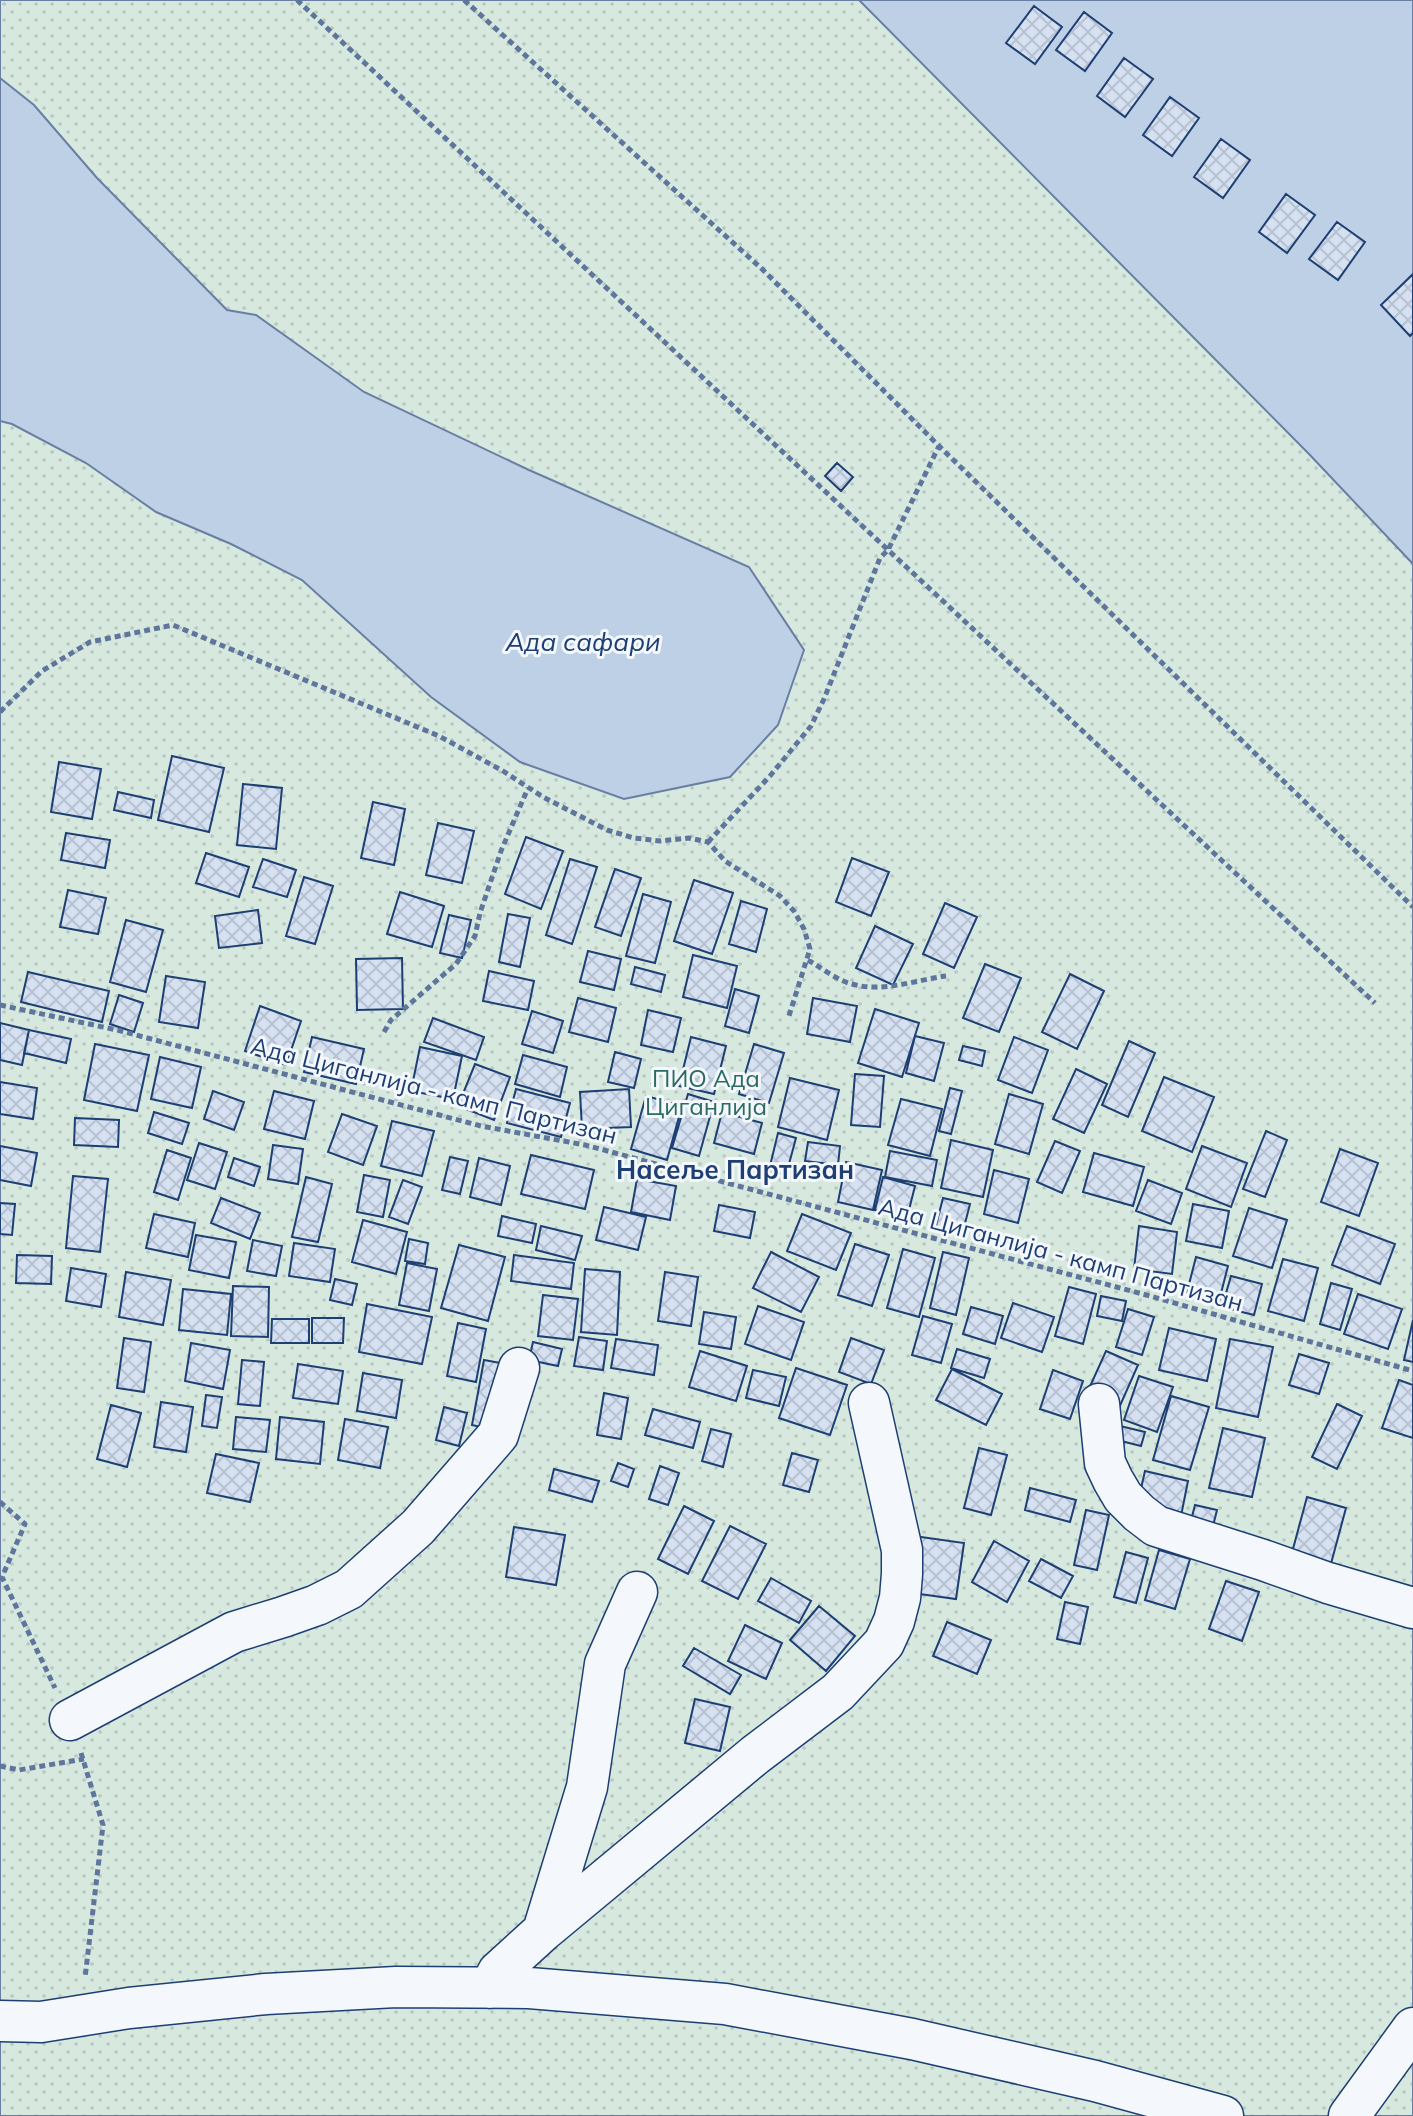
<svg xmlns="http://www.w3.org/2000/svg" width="1413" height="2116" font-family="Mulish,sans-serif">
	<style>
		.park { fill: url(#park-dots); stroke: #687fa3; stroke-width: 2 }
		.water { fill: #bed0e5; stroke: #687fa3; stroke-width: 2 }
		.building { fill: url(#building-cross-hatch); stroke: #1d3f73; stroke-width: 2 }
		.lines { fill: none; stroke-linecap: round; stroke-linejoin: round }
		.minor-casing { stroke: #1d3f73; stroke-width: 43 }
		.path { stroke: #5e769c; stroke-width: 5; stroke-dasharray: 6 4; stroke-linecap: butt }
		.minor { stroke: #f4f7fb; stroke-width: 40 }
		.labels { text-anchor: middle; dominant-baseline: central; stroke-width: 6; stroke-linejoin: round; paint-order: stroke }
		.park-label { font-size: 24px; fill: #2c6c60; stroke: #f4f7fb }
		.street-label { font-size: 24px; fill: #1d3f73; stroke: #f4f7fb }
		.water-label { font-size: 26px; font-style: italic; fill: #1d3f73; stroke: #f4f7fb }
		.neighbourhood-label { font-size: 26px; font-weight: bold; fill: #1d3f73; stroke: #f4f7fb }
	</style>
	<defs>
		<pattern id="park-dots" width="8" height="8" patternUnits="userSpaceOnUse" patternTransform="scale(2)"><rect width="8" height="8" fill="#d7e8df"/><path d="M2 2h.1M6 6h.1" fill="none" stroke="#b8c8c3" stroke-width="1.8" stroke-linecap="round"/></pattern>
		<pattern id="building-cross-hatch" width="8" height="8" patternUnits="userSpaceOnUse" patternTransform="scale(2)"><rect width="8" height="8" fill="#d5e0f0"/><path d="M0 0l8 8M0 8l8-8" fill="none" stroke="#b6c1d1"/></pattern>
	</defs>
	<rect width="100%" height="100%" fill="#f4f7fb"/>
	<!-- park -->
	<path class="park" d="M0 0H1332L1413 68V2116H0Z"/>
	<!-- water -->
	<path class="water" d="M859 0H1413V564L1309 454Z
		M0 78 34 105 97 178 227 310 256 315 364 392 529 470 749 567 804 650 778 725 730 777 624 799 520 762 431 697 302 580 231 544 156 512 86 463 12 424 0 421Z"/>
	<!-- building -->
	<path class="building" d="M1034 6 1062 27 1035 64 1006 43Z
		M1084 12 1112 33 1085 71 1056 50Z
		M1124 58 1153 79 1125 117 1097 96Z
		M1170 97 1199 118 1172 156 1143 135Z
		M1221 139 1250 160 1223 198 1194 177Z
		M1286 194 1315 215 1287 253 1259 232Z
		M1337 222 1365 242 1338 280 1309 259Z
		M1413 274V333L1410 336 1381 305Z
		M837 463 853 477 841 491 825 476Z
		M172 756 224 768 209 832 158 820Z
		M59 762 101 769 92 819 51 812Z
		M243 784 282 788 276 849 237 845Z
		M118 792 154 800 151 818 114 810Z
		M373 802 405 809 394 865 361 858Z
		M438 823 474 831 462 883 426 875Z
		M66 833 110 840 105 868 61 860Z
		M526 837 563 851 541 909 505 894Z
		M206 853 249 867 239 897 196 883Z
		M852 858 889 872 871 916 836 902Z
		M263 859 296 870 287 897 253 887Z
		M570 859 597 867 572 944 546 935Z
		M615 869 641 878 621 936 595 927Z
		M304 877 333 886 315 944 286 936Z
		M694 880 733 893 712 954 674 941Z
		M68 890 106 898 98 934 60 927Z
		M400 892 444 906 432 947 387 934Z
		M643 894 671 902 655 963 626 956Z
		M741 901 767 909 756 952 729 944Z
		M945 903 977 917 954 968 923 954Z
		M258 910 262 943 219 948 215 916Z
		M508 914 530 918 520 967 499 962Z
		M449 915 471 920 462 958 440 953Z
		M126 920 163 930 146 992 110 982Z
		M875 926 913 944 893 985 856 968Z
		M588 951 621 959 614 990 580 982Z
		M693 955 737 966 727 1008 683 997Z
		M402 958 403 1009 357 1010 356 959Z
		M985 964 1021 978 999 1032 963 1018Z
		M635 967 665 975 661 992 631 984Z
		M489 971 534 981 528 1010 483 1001Z
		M28 972 109 991 102 1022 21 1002Z
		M1070 974 1104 991 1077 1049 1042 1032Z
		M166 976 205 982 198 1028 159 1022Z
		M735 989 759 996 749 1033 725 1026Z
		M119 995 143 1003 134 1032 110 1024Z
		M578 998 616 1008 608 1042 569 1032Z
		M813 998 857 1006 850 1042 807 1034Z
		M260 1006 301 1021 286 1065 245 1051Z
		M875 1009 919 1023 902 1077 858 1063Z
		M648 1010 681 1018 673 1052 641 1045Z
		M532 1011 563 1021 553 1053 522 1044Z
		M433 1018 484 1037 476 1060 424 1042Z
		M0 1023 29 1030 22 1065 0 1060Z
		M29 1030 71 1039 66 1063 24 1053Z
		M915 1036 944 1043 934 1081 906 1073Z
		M312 1037 364 1049 356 1084 304 1072Z
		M691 1037 726 1046 714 1094 679 1086Z
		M1014 1037 1048 1050 1032 1093 998 1080Z
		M1129 1041 1155 1053 1128 1117 1102 1105Z
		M95 1044 149 1055 137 1111 84 1100Z
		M754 1044 784 1053 769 1103 739 1094Z
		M963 1046 985 1051 982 1066 959 1060Z
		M420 1047 462 1056 453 1099 411 1091Z
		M615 1052 641 1059 634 1088 608 1082Z
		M523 1055 567 1067 560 1097 515 1084Z
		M160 1057 201 1067 192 1108 151 1099Z
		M475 1064 510 1077 494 1120 458 1106Z
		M1076 1069 1107 1084 1084 1133 1053 1119Z
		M855 1074 884 1076 880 1127 851 1125Z
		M1164 1077 1214 1097 1192 1152 1142 1131Z
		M790 1078 839 1090 827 1140 778 1127Z
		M0 1082 37 1088 33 1119 0 1114Z
		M950 1088 962 1091 951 1134 939 1131Z
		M516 1089 570 1103 561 1137 507 1123Z
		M629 1089 631 1127 582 1129 580 1092Z
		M213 1091 244 1102 234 1130 204 1119Z
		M274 1091 314 1101 305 1139 264 1129Z
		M688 1094 714 1102 699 1156 672 1148Z
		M1009 1094 1043 1104 1029 1154 995 1144Z
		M646 1096 682 1106 667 1160 631 1149Z
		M901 1099 942 1109 930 1156 888 1145Z
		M154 1112 189 1123 182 1144 148 1133Z
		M722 1112 762 1123 754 1154 714 1143Z
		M342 1114 377 1126 363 1165 328 1152Z
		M75 1118 119 1120 118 1147 74 1145Z
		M392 1121 434 1131 422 1176 381 1166Z
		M1266 1131 1287 1140 1265 1197 1243 1189Z
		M778 1133 796 1138 786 1175 769 1170Z
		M951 1140 993 1150 983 1197 941 1188Z
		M1055 1141 1080 1151 1062 1193 1037 1182Z
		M808 1142 840 1146 838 1165 805 1161Z
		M199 1143 227 1152 215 1189 187 1180Z
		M273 1145 303 1149 298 1184 268 1179Z
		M0 1146 37 1153 31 1186 0 1180Z
		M1202 1146 1247 1163 1231 1207 1186 1189Z
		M1340 1149 1378 1163 1359 1216 1321 1202Z
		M167 1150 191 1158 178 1200 154 1192Z
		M890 1151 937 1160 932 1186 885 1177Z
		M1094 1153 1144 1167 1133 1206 1083 1192Z
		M531 1155 594 1170 585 1209 521 1194Z
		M450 1157 468 1161 460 1194 442 1190Z
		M234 1158 260 1167 254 1186 228 1177Z
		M479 1158 510 1166 501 1205 470 1197Z
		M846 1162 882 1170 873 1210 838 1202Z
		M994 1170 1029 1179 1018 1223 984 1214Z
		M364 1175 390 1180 383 1217 357 1212Z
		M73 1176 108 1179 100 1252 66 1248Z
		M306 1177 332 1184 318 1242 292 1237Z
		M883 1177 915 1186 907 1218 875 1210Z
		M637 1179 676 1186 670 1220 631 1212Z
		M403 1180 422 1187 408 1224 389 1217Z
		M1148 1180 1182 1193 1171 1224 1136 1211Z
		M221 1198 260 1213 250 1239 211 1223Z
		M943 1198 970 1204 962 1235 935 1229Z
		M0 1203 15 1204 12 1235 0 1234Z
		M1193 1204 1229 1211 1222 1248 1186 1241Z
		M719 1205 755 1212 750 1238 714 1231Z
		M604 1207 646 1217 638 1250 596 1240Z
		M1249 1208 1287 1220 1272 1268 1233 1256Z
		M154 1214 195 1223 188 1257 146 1248Z
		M802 1214 851 1233 836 1270 787 1251Z
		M502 1216 536 1224 532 1243 498 1236Z
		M363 1220 407 1232 396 1274 352 1262Z
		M541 1226 582 1236 575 1260 536 1250Z
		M1139 1226 1177 1232 1172 1274 1134 1269Z
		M1347 1226 1395 1244 1380 1284 1332 1265Z
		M196 1235 236 1242 229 1278 189 1270Z
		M409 1239 428 1243 425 1264 405 1261Z
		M253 1240 282 1246 276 1276 247 1271Z
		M294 1243 335 1249 330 1282 289 1276Z
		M855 1244 889 1255 872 1306 838 1295Z
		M459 1245 505 1257 488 1321 441 1308Z
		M903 1249 935 1258 919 1317 887 1308Z
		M771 1252 819 1277 801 1312 753 1288Z
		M943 1252 969 1258 956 1315 930 1308Z
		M17 1255 52 1256 51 1284 16 1283Z
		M514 1255 574 1263 571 1289 511 1281Z
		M1196 1257 1228 1266 1219 1301 1187 1292Z
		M1283 1259 1318 1268 1304 1321 1268 1311Z
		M407 1263 437 1269 429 1311 399 1305Z
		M71 1268 106 1274 101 1307 66 1301Z
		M585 1269 620 1272 617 1335 581 1332Z
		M126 1272 171 1280 163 1325 119 1317Z
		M665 1272 698 1277 691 1326 658 1321Z
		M1231 1276 1262 1284 1254 1315 1222 1307Z
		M335 1279 357 1284 352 1305 330 1300Z
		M1331 1283 1352 1289 1340 1330 1320 1324Z
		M233 1286 269 1287 268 1337 231 1336Z
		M1069 1287 1096 1294 1083 1344 1055 1336Z
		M183 1289 231 1294 227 1335 179 1330Z
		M1358 1294 1402 1309 1388 1349 1344 1334Z
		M543 1295 578 1299 573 1340 538 1336Z
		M1101 1296 1126 1301 1122 1321 1097 1316Z
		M1013 1303 1054 1317 1042 1352 1001 1338Z
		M367 1304 432 1317 422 1364 359 1352Z
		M758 1306 804 1322 791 1360 745 1344Z
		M971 1307 1003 1316 995 1344 963 1334Z
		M1128 1309 1154 1317 1142 1355 1116 1347Z
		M704 1312 736 1317 731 1349 699 1344Z
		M923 1316 952 1324 941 1363 912 1355Z
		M312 1318H344L343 1343H312Z
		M272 1319H309V1343H271Z
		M1413 1320V1362L1404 1360Z
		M458 1323 486 1329 476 1382 447 1376Z
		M1169 1328 1216 1339 1207 1381 1159 1370Z
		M579 1337 607 1341 603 1370 574 1366Z
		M124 1338 151 1342 144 1392 117 1388Z
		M851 1338 884 1350 871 1384 839 1372Z
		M616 1339 658 1345 654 1375 611 1368Z
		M1230 1339 1273 1347 1258 1417 1216 1408Z
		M533 1342 562 1349 558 1366 529 1360Z
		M191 1343 230 1350 223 1389 185 1381Z
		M957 1349 990 1359 984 1378 951 1368Z
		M700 1351 747 1366 736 1401 689 1387Z
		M1106 1351 1138 1365 1119 1408 1087 1393Z
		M1299 1354 1329 1363 1319 1394 1289 1385Z
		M242 1360 264 1362 260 1406 238 1404Z
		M484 1360 506 1364 494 1430 472 1425Z
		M298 1364 343 1371 338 1404 293 1398Z
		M796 1368 847 1385 830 1435 779 1418Z
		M952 1369 1002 1394 986 1425 936 1400Z
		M753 1370 786 1377 779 1406 746 1398Z
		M1053 1370 1083 1381 1070 1419 1040 1409Z
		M363 1373 402 1380 396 1418 357 1411Z
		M1139 1376 1173 1387 1157 1432 1124 1420Z
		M1399 1380 1413 1385V1438L1382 1428Z
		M604 1393 628 1398 621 1439 597 1435Z
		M206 1395 222 1397 217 1428 202 1426Z
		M1171 1396 1209 1407 1190 1470 1153 1460Z
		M161 1402 193 1407 186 1452 154 1447Z
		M1337 1404 1362 1416 1337 1469 1312 1457Z
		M111 1405 141 1413 127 1467 97 1459Z
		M444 1407 467 1413 459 1446 436 1440Z
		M653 1409 700 1422 693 1448 645 1435Z
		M236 1417 270 1420 266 1452 233 1449Z
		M280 1417 324 1422 320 1464 276 1459Z
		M345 1419 388 1427 380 1468 338 1460Z
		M1116 1425 1145 1432 1141 1446 1113 1439Z
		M1223 1428 1265 1438 1252 1497 1209 1488Z
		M711 1429 731 1434 723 1467 702 1461Z
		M979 1448 1007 1455 991 1515 964 1508Z
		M792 1453 818 1460 809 1492 783 1485Z
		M216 1454 259 1463 250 1502 207 1493Z
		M618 1463 634 1469 628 1487 611 1481Z
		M660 1466 679 1473 668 1505 649 1499Z
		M554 1469 599 1481 592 1502 549 1490Z
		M1145 1471 1188 1481 1181 1516 1137 1506Z
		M1030 1488 1076 1500 1070 1522 1025 1510Z
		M1307 1497 1346 1508 1329 1571 1290 1560Z
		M1195 1505 1217 1510 1210 1538 1188 1532Z
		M684 1506 714 1521 688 1574 658 1559Z
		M1086 1510 1109 1515 1097 1570 1074 1565Z
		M730 1526 766 1544 738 1599 702 1581Z
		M514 1527 565 1535 556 1585 506 1577Z
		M914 1536 964 1543 956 1599 905 1592Z
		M994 1541 1029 1561 1007 1602 972 1582Z
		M1159 1550 1190 1559 1175 1609 1145 1600Z
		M1126 1552 1148 1558 1136 1603 1114 1597Z
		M1041 1559 1073 1576 1061 1598 1029 1581Z
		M771 1578 811 1601 799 1623 758 1601Z
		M1226 1581 1259 1592 1242 1641 1209 1629Z
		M1065 1602 1088 1607 1080 1644 1057 1639Z
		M819 1606 855 1636 826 1671 790 1640Z
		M947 1622 991 1640 977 1674 933 1656Z
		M745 1625 782 1643 766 1679 728 1661Z
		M694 1648 741 1675 730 1694 683 1666Z
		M695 1699 730 1707 720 1751 685 1743Z"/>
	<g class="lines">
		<!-- minor casing -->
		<g class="minor-casing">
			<path id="minor" d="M1099 1404 1105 1463 1113 1480 1123 1497 1139 1513 1156 1526 1263 1560 1328 1583 1413 1608
				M70 1720 234 1632 283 1617 317 1605 349 1589 418 1527 498 1435 519 1368
				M543 1931 587 1787 605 1664 637 1592
				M490 1988 498 1972 543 1931 755 1755 838 1692 884 1643 894 1621 900 1598 902 1574V1550L869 1403
				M0 2021 41 2022 129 2008 266 1994 396 1987 529 1988 725 2004 912 2039 1095 2081 1223 2116
				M1349 2116 1413 2028"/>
		</g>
		<!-- path -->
		<path class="path" d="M297 0 1375 1003
			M464 0 761 268 939 446 1413 907
			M0 712 42 671 90 642 173 625 439 736 503 771 543 797 607 830 634 838 660 841 689 838 708 842 725 861 780 896 794 911 804 929 810 949 788 1019
			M708 842 770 776 811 726 824 699 880 558 888 550 939 446
			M808 960C822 968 836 980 852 984 882 993 916 980 946 976
			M0 1005 117 1030 481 1126 585 1145 1150 1296 1413 1371
			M384 1032 391 1020 456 964 475 936 480 913 501 851 528 788
			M0 1502 25 1524 2 1577 55 1688
			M81 1753 103 1825 85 1978
			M0 1766 19 1770 84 1759"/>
		<!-- minor -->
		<use href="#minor" class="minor"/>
	</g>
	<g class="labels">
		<!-- park labels -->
		<g class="park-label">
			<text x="706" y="1078">ПИО Ада<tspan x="706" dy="28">Циганлија</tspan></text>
		</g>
		<!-- street labels -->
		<g class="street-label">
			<text transform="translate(434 1090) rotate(14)">Ада Циганлија - камп Партизан</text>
			<text transform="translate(1061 1254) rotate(15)">Ада Циганлија - камп Партизан</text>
		</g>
		<!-- water labels -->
		<g class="water-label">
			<text x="583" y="641">Ада сафари</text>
		</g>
		<!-- neighbourhood labels -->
		<g class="neighbourhood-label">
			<text x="735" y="1169">Насеље Партизан</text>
		</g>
	</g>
</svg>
